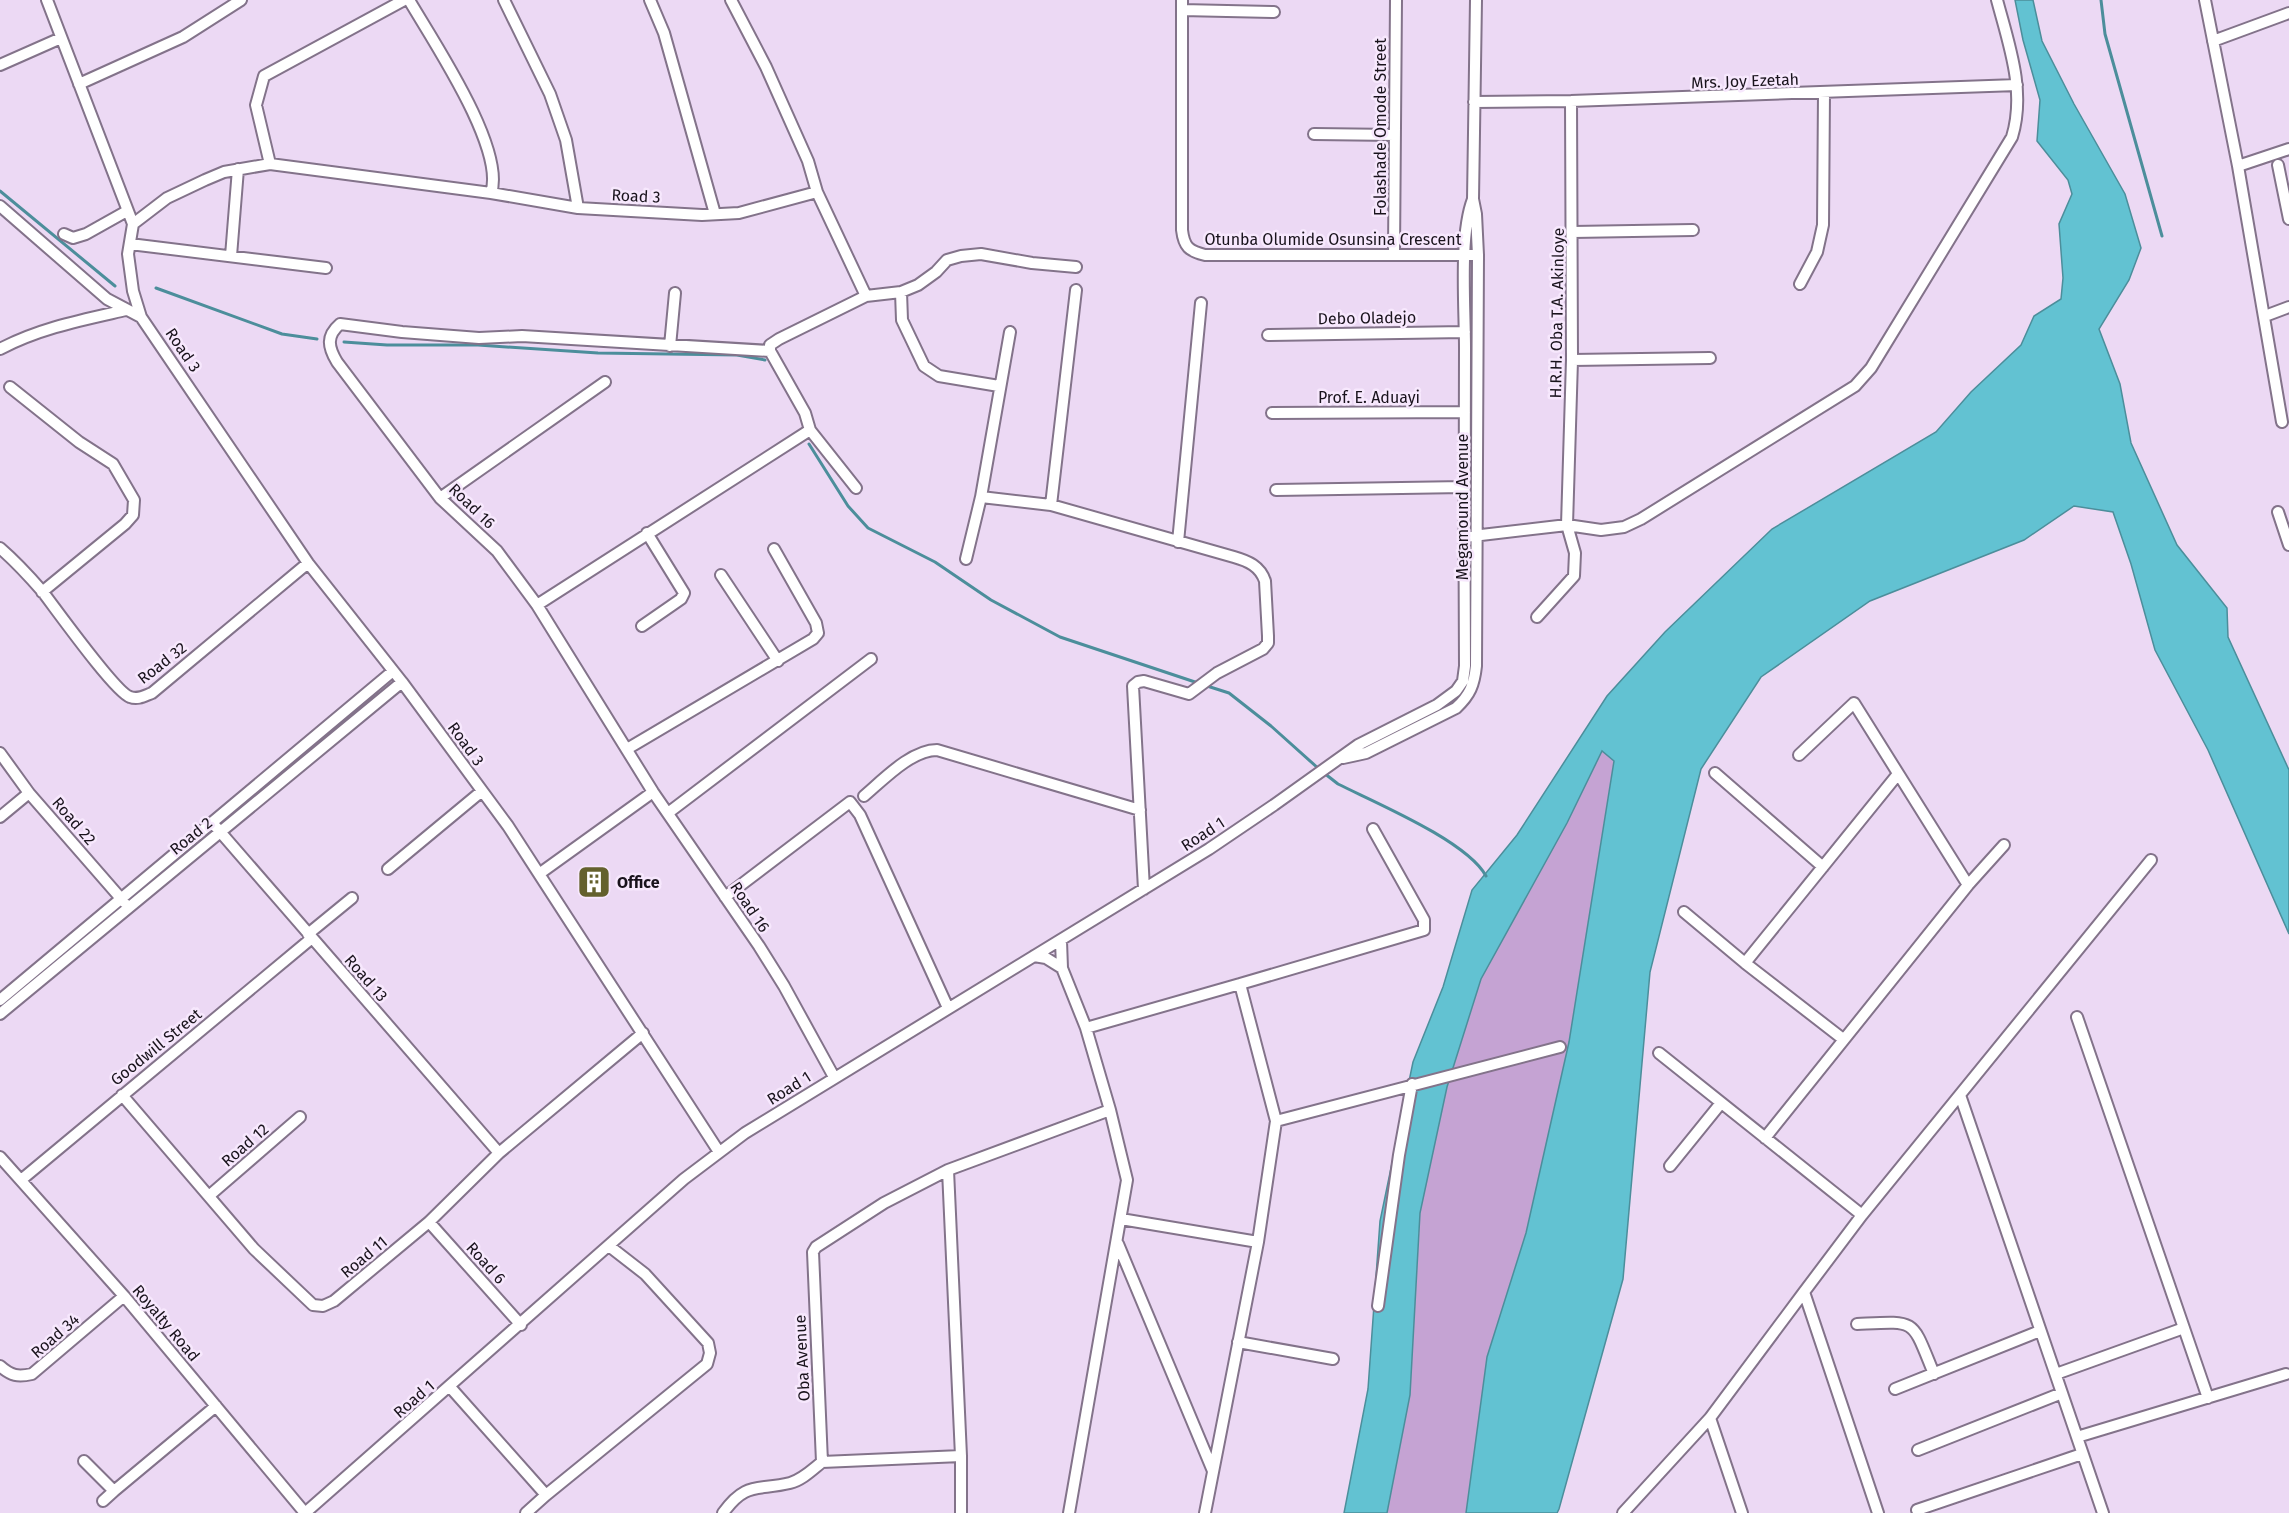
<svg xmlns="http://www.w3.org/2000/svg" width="2289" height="1513" font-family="'Fira Sans',sans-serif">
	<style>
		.green { fill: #c5a3d3 }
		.water { fill: #62c2d2; stroke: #4c8e9b; stroke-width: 1.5 }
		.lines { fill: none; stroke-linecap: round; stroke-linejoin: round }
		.stream { stroke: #4c8e9b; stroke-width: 3 }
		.minor-casing { stroke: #83738a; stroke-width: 14 }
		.minor { stroke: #fff; stroke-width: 10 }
		.labels { text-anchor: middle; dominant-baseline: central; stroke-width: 5; stroke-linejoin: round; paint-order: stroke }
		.street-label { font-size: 16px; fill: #19131c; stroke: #f7e8fd }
		.poi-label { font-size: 16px; font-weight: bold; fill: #19131c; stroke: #f7e8fd; text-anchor: start }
	</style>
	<rect width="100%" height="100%" fill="#ecd9f4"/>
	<!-- green -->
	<path class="green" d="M1602 751 1614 760 1569 1042 1526 1233 1487 1357 1466 1513H1387L1410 1395 1420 1213 1447 1087 1481 979 1567 823Z"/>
	<!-- water -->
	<path class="water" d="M2015 0H2033L2042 41 2074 104 2125 194 2141 248 2129 280 2099 329 2120 384 2131 443 2177 545 2227 608 2228 637 2289 770V934L2208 750 2155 650 2131 564 2113 512 2074 506 2024 540 1870 601 1761 677 1701 769 1650 972 1623 1279 1559 1509 1557 1513H1466L1487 1357 1526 1233 1569 1042 1614 761 1602 751 1567 823 1481 979 1447 1087 1420 1213 1410 1395 1387 1513H1344L1368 1389 1380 1221 1413 1062 1443 987 1472 890 1517 835 1607 696 1665 632 1772 529 1936 432 1971 392 2021 345 2034 316 2061 299 2063 278 2059 224 2072 194 2068 180 2037 141 2040 100 2023 40Z"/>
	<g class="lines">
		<!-- stream -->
		<path class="stream" d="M2101 0 2105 34 2162 236
			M0 191 115 286
			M156 288 282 334 317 339
			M344 342 387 345H478L598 353 737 355 765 360
			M809 444 848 506 868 528 935 562 991 600 1060 637 1198 683
			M1204 685 1229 693 1271 726 1319 769
			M1324 773 1338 784C1376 803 1467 841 1486 876"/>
		<!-- minor casing -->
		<g class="minor-casing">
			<path id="minor" d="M47 0 133 224
				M409 0C433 41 506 149 491 193
				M504 0 550 94 566 140 578 208
				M650 0 664 33 715 214
				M731 0 766 67 808 161 817 192
				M1182 0V230C1184 247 1189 251 1205 255H1473
				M2205 0 2238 166 2282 422
				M1182 10 1274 12
				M2213 41 2289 13
				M0 65 61 38
				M79 84 183 37 241 0
				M1474 102 1571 101 2017 85
				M1314 134 1395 135
				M270 164 256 105 264 76 404 0
				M2278 165 2289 219
				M2238 166 2289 149
				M0 206 107 299 141 317
				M1573 232 1693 230
				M64 234 73 238 86 234 127 211
				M130 244 326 268
				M1394 253 1396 0
				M231 256 238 169
				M1800 284 1817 252 1823 225 1824 93
				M901 292 902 320 924 366 939 376 999 386
				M2265 316 2289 307
				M1010 332 981 497 1051 505 1234 557C1248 561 1260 566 1265 581L1268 636V643L1263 649 1217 673 1189 694 1144 681 1138 682 1133 686 1144 889
				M1268 335 1465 332
				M670 346 675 293
				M0 349C40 328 82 320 126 310
				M770 351 522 336 479 338 402 332 340 324C326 336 328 347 337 362L440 498 497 551 537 605 653 792 759 946 784 986 834 1077
				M1572 360 1710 358
				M10 387 79 442 113 464 134 500 133 515 125 524 42 592
				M1272 413 1465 412
				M810 430 856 488
				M1276 490 1464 487
				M440 498 605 382
				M1051 505 1076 290
				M2278 512 2289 545
				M1464 537 1567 525 1601 530 1624 527 1641 519 1855 386 1871 368 2012 137C2026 91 2009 45 1997 0
				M1178 542 1201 303
				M0 548C15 561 29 576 42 591 56 609 115 692 130 697 138 700 144 696 152 693L308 563
				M966 559 981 497
				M721 575 778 661
				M537 605 810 430 805 413 770 351V345L779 339 866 296 901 292 918 285 936 272 947 260 961 256 981 254 1032 263 1076 267
				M1537 617 1574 576 1575 553 1567 525 1572 360 1571 101
				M642 626 681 599 684 593 647 533
				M627 749 813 639 818 633 816 623 774 549
				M0 753 29 793 124 902
				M1343 758 1366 753 1456 708C1470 695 1474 685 1476 666L1478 255 1476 214 1473 199 1476 0
				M1715 773 1823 867
				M864 796C883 780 911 750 937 750L1140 810
				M668 813 871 659
				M0 817 29 793
				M216 827 499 1153
				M388 869 482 791
				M539 874 653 792
				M1968 885 2004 845
				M725 897 850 802 860 815 948 1008
				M1684 912 1745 963
				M308 934 352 898
				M1061 941 1062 968 1086 1028 1110 1110 1127 1180 1069 1513
				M1034 956 1046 958 1062 968
				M1240 984 1424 930V920L1373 829
				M0 1000 393 671
				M0 1014 402 682
				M2077 1017 2208 1398
				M1086 1028 1240 984 1276 1121 1258 1242 1205 1513
				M1843 1039 1745 963 1898 774
				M1659 1053 1862 1215
				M122 1095 254 1249 313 1305 323 1306 334 1301 429 1222 499 1153 643 1033
				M1960 1095 2103 1513
				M1276 1121 1560 1047
				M1765 1138 1968 885 1854 703 1799 755
				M719 1152 508 826 402 682 308 563 141 317 133 291 128 254 133 224 167 198 205 180 224 172 270 164 491 193 578 208 702 215 739 213 817 192 866 296
				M0 1157 124 1296 305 1513
				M1670 1166 1721 1103
				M21 1180 312 938
				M210 1195 300 1117
				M1121 1219 1258 1242
				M429 1222 521 1325
				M1118 1244 1213 1471
				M1378 1306 1399 1155 1412 1084
				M1857 1324C1918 1321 1911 1318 1934 1374
				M1238 1342 1333 1359
				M0 1366C11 1376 18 1377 32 1374L124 1296
				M2056 1374 2184 1328
				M450 1387 546 1495
				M1895 1389 2040 1331
				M1710 1418 1742 1513
				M2077 1437 2286 1374
				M1918 1450 2062 1393
				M961 1456V1513
				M84 1461 114 1491 216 1406
				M822 1462 813 1252 816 1247 884 1203 948 1170
				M103 1501 114 1491
				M1917 1510 2082 1454
				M305 1513 684 1179 745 1133 1209 849 1274 805 1358 745 1437 705 1456 691 1463 681 1465 666C1464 560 1465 454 1465 348 1465 307 1459 235 1473 199
				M526 1513 546 1495 707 1364 710 1353 708 1343 645 1274 609 1246
				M723 1513C746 1481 757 1491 790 1483 802 1480 812 1470 822 1462L961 1456 948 1170 1110 1110
				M1623 1513 1710 1418 1804 1292
				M1878 1513 1804 1292 1862 1215 2151 860"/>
		</g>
		<!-- minor -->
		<use href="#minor" class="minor"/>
	</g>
	<!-- icons -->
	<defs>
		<g id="building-square" transform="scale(1.725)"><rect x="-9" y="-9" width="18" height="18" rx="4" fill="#64612d" stroke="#f7e8fd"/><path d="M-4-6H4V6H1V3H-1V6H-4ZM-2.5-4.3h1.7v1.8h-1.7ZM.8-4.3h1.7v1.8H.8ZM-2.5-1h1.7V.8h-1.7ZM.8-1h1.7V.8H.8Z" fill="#fff"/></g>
	</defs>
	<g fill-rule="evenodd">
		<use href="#building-square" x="594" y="882"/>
	</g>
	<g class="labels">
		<!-- street labels -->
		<g class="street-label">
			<text transform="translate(1745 81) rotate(-2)">Mrs. Joy Ezetah</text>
			<text transform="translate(1380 127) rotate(-90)">Folashade Omode Street</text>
			<text transform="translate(636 196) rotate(3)">Road 3</text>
			<text x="1333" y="239">Otunba Olumide Osunsina Crescent</text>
			<text transform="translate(1557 313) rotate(-89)">H.R.H. Oba T.A. Akinloye</text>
			<text transform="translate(1367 318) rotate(-1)">Debo Oladejo</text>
			<text transform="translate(183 350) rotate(56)">Road 3</text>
			<text x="1369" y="397">Prof. E. Aduayi</text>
			<text transform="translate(472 506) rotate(44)">Road 16</text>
			<text transform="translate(1462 507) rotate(-90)">Megamound Avenue</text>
			<text transform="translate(162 663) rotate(-38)">Road 32</text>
			<text transform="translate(466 744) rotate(54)">Road 3</text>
			<text transform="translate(74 821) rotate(49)">Road 22</text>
			<text transform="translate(1203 834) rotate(-33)">Road 1</text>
			<text transform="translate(191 836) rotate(-39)">Road 2</text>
			<text transform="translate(750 907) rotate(56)">Road 16</text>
			<text transform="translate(366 978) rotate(49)">Road 13</text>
			<text transform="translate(156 1047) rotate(-39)">Goodwill Street</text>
			<text transform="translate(789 1088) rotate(-32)">Road 1</text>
			<text transform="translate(245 1145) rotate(-41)">Road 12</text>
			<text transform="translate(364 1257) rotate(-40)">Road 11</text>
			<text transform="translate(486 1263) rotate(48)">Road 6</text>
			<text transform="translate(166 1323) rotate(50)">Royalty Road</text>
			<text transform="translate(55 1336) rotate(-41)">Road 34</text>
			<text transform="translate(802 1358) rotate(-93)">Oba Avenue</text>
			<text transform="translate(414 1399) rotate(-41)">Road 1</text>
		</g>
		<!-- poi labels -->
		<g class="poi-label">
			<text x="617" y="882">Office</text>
		</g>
	</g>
</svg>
